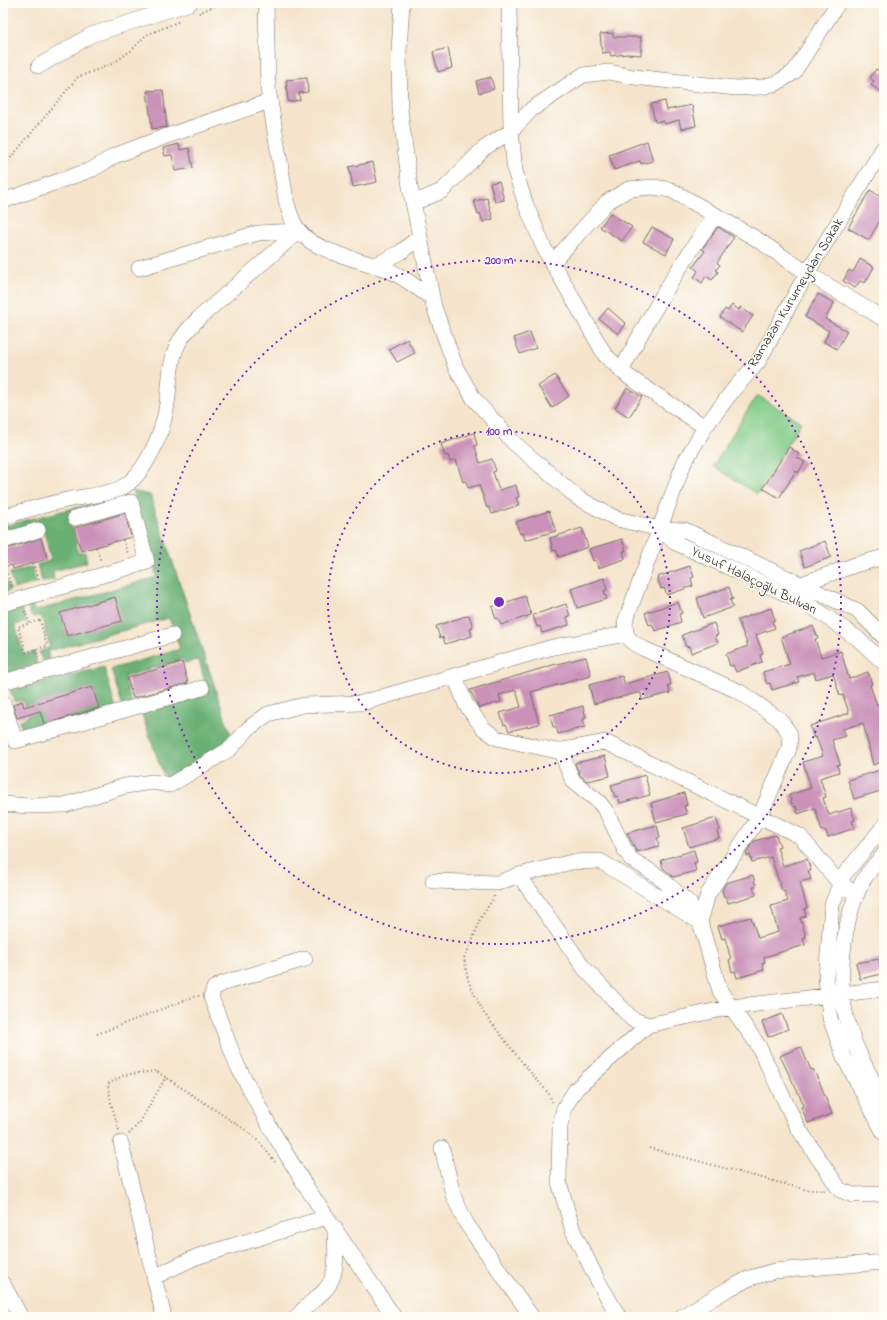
<svg xmlns="http://www.w3.org/2000/svg" width="887" height="1320" font-family="'Indie Flower',sans-serif">
	<style>
		.green { fill: #83cc88; stroke: #577c5a }
		.forest { fill: #6ab074; stroke: #4a6e50 }
		.building { fill: #ca92b9 }
		.lines { fill: none; stroke-linecap: round; stroke-linejoin: round }
		.minor-casing { stroke: #726c63; stroke-width: 16 }
		.path { stroke: #726c63; stroke-width: 2; stroke-dasharray: 1 3; stroke-linecap: butt }
		.minor { stroke: #fff; stroke-width: 15 }
		.ring { fill: none; stroke: #7b2cbf; stroke-width: 2; stroke-dasharray: 2 4 }
		.labels { text-anchor: middle; dominant-baseline: central; stroke-width: 3; stroke-linejoin: round; paint-order: stroke }
		.street-label { font-size: 14px; fill: #2b2b2b; stroke: #fdfcf7 }
		.centre { fill: #7b2cbf; stroke: #fdfcf7; stroke-width: 2 }
		.ring-label { font-size: 12px; text-anchor: middle; font-weight: bold; fill: #7b2cbf; stroke: #fdfcf7; stroke-width: 3; stroke-linejoin: round; paint-order: stroke }
	</style>
	<rect width="100%" height="100%" fill="#fdfcf7"/>
	<filter id="ink" filterUnits="userSpaceOnUse"><feTurbulence type="fractalNoise" baseFrequency=".025" numOctaves="2"/><feDisplacementMap in="SourceGraphic" scale="8" xChannelSelector="R" yChannelSelector="G"/><feConvolveMatrix kernelMatrix="1 2 1 2 8 2 1 2 1" color-interpolation-filters="sRGB"/></filter>
	<filter id="wash" filterUnits="userSpaceOnUse"><feTurbulence type="fractalNoise" baseFrequency=".012" numOctaves="4" result="noise"/><feDisplacementMap in="SourceGraphic" scale="16" xChannelSelector="R" yChannelSelector="G"/><feGaussianBlur stdDeviation="0.9" result="paint"/><feColorMatrix in="noise" values="0 0 0 0 0 0 0 0 0 0 0 0 0 0 0 0 0 1.4 0 .05"/><feComposite in="paint" operator="in"/></filter>
	<g filter="url(#wash)">
		<rect width="100%" height="100%" fill="#f5e4cb"/>
		<!-- green -->
		<path class="green" d="M757 395 801 422 757 494 713 466Z"/>
		<!-- forest -->
		<path class="forest" d="M132 491 150 495 232 738 167 780 162 771 141 712 208 694 199 660 184 663 183 659 124 677 132 703 123 707 111 669 180 649 169 618 48 651 49 660 43 662 39 652 50 647 41 616 32 617 27 606 32 605 35 611 157 577Z
			M125 495 126 499 69 515 78 553 85 552 87 562 53 571 54 580 42 581 37 565 51 560 42 523 3 534V526Z
			M32 567 36 583 14 589 10 573Z
			M3 575 11 590 3 593Z
			M21 607 26 622 15 625 24 655 34 652 37 664 3 675V613Z
			M104 667 116 709 24 735 19 721 29 716 23 700 14 702 10 690Z"/>
		<g id="blocks">
			<!-- building -->
			<path class="building" d="M613 33V37H641V55L627 54 611 56 610 52 602 53 600 34Z
				M448 48 452 68 438 72 433 52Z
				M876 69 884 74V94L871 85 874 81 870 78Z
				M491 77 494 89 479 93 476 81Z
				M307 78 308 92 299 93 300 100 288 102 286 80Z
				M163 90 167 127 152 129 147 91Z
				M665 101 667 110 692 105 696 126 681 129 679 120 664 124V121L655 122 651 104Z
				M647 141 653 161 641 164 640 161 614 170 609 155Z
				M179 144 180 150 189 148 193 168 175 171 172 155 165 156 163 148Z
				M373 162 377 182 353 187 349 167Z
				M499 181 504 200 495 202 490 183Z
				M870 190 884 199V213L869 240 848 228Z
				M487 198 493 219 483 222 480 213 478 214 474 201Z
				M610 213 632 227 622 241 600 227Z
				M652 227 674 239 666 254 643 242Z
				M718 227 734 237 717 263 720 265 716 270 718 272 712 280 706 276 702 283 694 277 698 271 693 267 705 251 702 249Z
				M860 259 874 267 865 283 860 281 855 288 843 281 849 270 853 272Z
				M818 294 834 303 825 319 847 331 837 349 824 342 829 331 805 317Z
				M732 305 739 310 740 307 753 316 742 332 720 317 725 309 728 311Z
				M608 308 626 324 618 334 599 319Z
				M530 332 536 348 520 354 514 338Z
				M407 339 415 353 397 362 389 349Z
				M555 375 569 396 552 408 538 386Z
				M627 388 642 397 629 417 615 408Z
				M474 433 477 445 475 446 480 463 492 459 496 471 493 472 499 490 516 485 519 497 516 498 519 505 492 514 489 507 487 508 479 485 468 488 466 481 463 482 456 460 450 462 448 455 445 456 441 444Z
				M789 447 799 454 796 457 805 462 798 473 796 471 779 498 763 488Z
				M549 511 556 531 525 540 523 533 520 534 516 522Z
				M125 513 131 537 81 551 74 528Z
				M582 528 588 547 559 557 556 550 553 551 550 538Z
				M41 538 47 559 13 569 12 565 3 567V550Z
				M622 539 626 551H623L625 559 598 568 596 560 593 561 589 549Z
				M825 541 831 557 805 567 799 551Z
				M690 566 694 577 691 578 693 586 667 595 664 588 661 589 657 577Z
				M604 578 607 590 604 591 607 599 577 608 571 589Z
				M729 587 733 599 730 600 733 607 703 618 697 598Z
				M525 596 531 615 501 625 498 618 496 619 492 607Z
				M115 597 122 621 67 636 60 613Z
				M678 602 682 613 679 614 681 622 655 631 652 624 649 625 645 613Z
				M566 604 570 616 567 617 569 625 542 633 540 626 537 627 533 615Z
				M771 608 775 620 772 621 775 628 756 635 763 654 760 655 762 662 736 672 733 665 730 666 726 654 748 646 738 620Z
				M469 615 473 627 470 628 472 636 445 644 443 637 440 638 436 626Z
				M714 623 718 635 715 636 718 643 691 653 689 646 686 647 682 635Z
				M813 626 818 638 815 639 821 657 841 651 849 679 868 672 872 684 870 685 877 705 884 703V761L873 765 863 723 843 729 846 736 832 740 840 764 837 765 839 772 820 778 826 797 823 798 829 815 851 808 855 820 852 821 855 828 828 837 825 830 822 831 815 808 798 814 796 806 793 807 789 795 811 788 803 762 823 756 816 737 814 738 810 726 849 713 843 695 840 696 833 674 816 679 814 672 797 677 799 682 772 690 770 683 767 684 763 672 790 664 781 637Z
				M586 657 591 676 531 692 539 724 509 731 506 724 504 725 500 713 521 707 516 690 499 695 501 702 479 708 470 690 553 665Z
				M182 662 188 683 133 698 127 678Z
				M668 672 671 685H668L670 693 642 700 641 693H637L594 704 589 685 622 676 625 684Z
				M92 687 99 708 44 724 40 711 17 718 13 705 22 701 24 707Z
				M583 706 586 718 583 719 585 727 558 734 556 727H553L550 715Z
				M605 756 610 776 587 781 580 775 575 763Z
				M880 770 884 780 881 782 884 790 854 799 848 780Z
				M645 775 650 795 620 803 618 796 615 797 611 785Z
				M684 793 687 805 684 806 687 814 656 822 651 803Z
				M716 818 720 830 717 831 719 838 689 847 683 828Z
				M657 825 660 838H657L659 846 637 852 627 833Z
				M776 835 780 846 777 847 783 866 807 859 811 871H808L811 879 800 882 807 908 804 909 806 916 800 918 806 937 803 938 805 945 764 957 765 962 762 963 764 970 737 978 735 971 732 972 729 960 731 959 725 938 722 939 718 926 751 917 758 938 778 932 771 906 788 901 784 891H782L771 857 752 862 750 855 747 856 746 853 754 841Z
				M694 850 697 862 694 863 696 871 673 877 663 868 661 860Z
				M753 875 756 887H753L756 895 728 903 726 896 724 897 722 890 726 883Z
				M879 959 882 974 860 979 856 963Z
				M782 1014 788 1029 768 1037 762 1022Z
				M801 1047 811 1070 813 1069 820 1083 832 1114 808 1123 801 1107 804 1105 780 1056Z"/>
		</g>
	</g>
	<g filter="url(#ink)">
		<use href="#blocks" fill-opacity="0" stroke="#726c63" stroke-width="1"/>
		<g class="lines">
			<!-- minor casing -->
			<g class="minor-casing">
				<path id="minor" d="M266 3 268 88 286 200C289 211 292 223 299 231 316 253 363 260 388 270 403 276 418 289 432 298
					M402 3 399 51 400 110 410 187 434 307 456 368 474 399 513 442 578 498 617 519 660 529 685 530 858 611 884 637
					M509 3 511 131 515 171 526 205 544 248 605 355 629 377 705 427
					M39 66 91 35 190 3
					M3 201 93 169 114 156 164 137 270 101
					M413 203 442 191 483 149 511 131 532 109 583 75 609 72 634 77 736 88 762 87 777 83 794 72 838 3
					M552 263 607 202 629 189 654 187 671 190 694 203 755 238 807 273 884 319
					M374 266 401 252 419 237
					M621 371C649 317 679 264 716 215
					M3 517C26 510 48 504 71 499 86 496 105 495 119 489 141 480 159 441 164 419 171 395 167 367 178 344 183 334 191 326 199 318L299 231 258 233 139 268
					M660 529 674 542 808 604 857 638 884 663
					M3 541 38 530
					M801 584 855 565 884 557
					M3 604 147 562 131 502 75 518
					M626 634 632 642 642 648 740 692 779 719 790 734 789 749 760 816 708 894 700 922 720 991 758 1045 798 1128 840 1190 853 1195 884 1194
					M626 634 625 622 684 463 705 427 734 389 758 362 807 273 884 147
					M455 677 466 705 483 728 497 738 557 751 605 742 800 836 840 884 857 894
					M3 682 172 635
					M3 702 15 741 202 688
					M562 750 566 765 573 781 599 802 606 811 625 850 631 859 658 876 689 903 699 921
					M3 804 29 806 65 805 125 786 152 782 170 785 230 749 249 728 268 714 304 705 362 703 553 647 626 634
					M884 826 843 876 832 905 826 978 830 1018 844 1057 884 1133
					M884 854C877 863 868 871 863 881 844 915 837 973 845 1012 851 1042 869 1074 884 1101
					M519 875 584 968 632 1019 648 1025
					M433 881 498 883 519 875 572 862 600 861 700 922
					M305 959 224 983 214 988 211 997 237 1065 270 1127 305 1185 394 1317
					M121 1143 164 1317
					M442 1148 453 1195 466 1223 532 1317
					M154 1277 196 1257 327 1217
					M3 1284 21 1317
					M297 1317C305 1306 315 1300 324 1291 340 1275 335 1249 335 1228
					M619 1317 597 1279 573 1231 559 1182 560 1126 564 1108 576 1089 648 1025 732 1007 884 989
					M681 1317 728 1289 750 1278 774 1271 884 1262"/>
			</g>
			<!-- path -->
			<path class="path" d="M199 13 221 3
				M3 167 78 77 112 64 132 50 146 35 180 21
				M123 540 128 554
				M96 547 101 562
				M33 563 39 580
				M6 570 12 588
				M25 611 29 623
				M40 620 47 646 26 652 18 627Z
				M36 649 39 659
				M494 896 493 899 480 919 472 942 464 958 468 980 483 1012 525 1066 549 1094 552 1102
				M97 1034 196 996H199
				M119 1130 111 1103 108 1084 124 1075 156 1071 247 1131 261 1144 275 1162
				M129 1134 140 1122 166 1077
				M649 1148 807 1190H825"/>
			<!-- minor -->
			<use href="#minor" class="minor"/>
		</g>
	</g>
	<!-- distance rings -->
	<g class="ring">
		<circle cx="499" cy="602" r="171"/>
		<circle cx="499" cy="602" r="342"/>
	</g>
	<g class="labels">
		<!-- street labels -->
		<g class="street-label">
			<text transform="translate(796 293) rotate(-59)">Ramazan Kurumeydan Sokak</text>
			<text transform="translate(754 581) rotate(26)">Yusuf Halaçoğlu Bulvarı</text>
		</g>
	</g>
	<circle cx="499" cy="602" r="6" class="centre"/>
	<g class="ring-label">
		<text x="499" y="264">200 m</text>
		<text x="499" y="435">100 m</text>
	</g>
	<!-- margin -->
	<rect width="887" height="1320" fill="none" stroke="#fdfcf7" stroke-width="16"/>
</svg>
